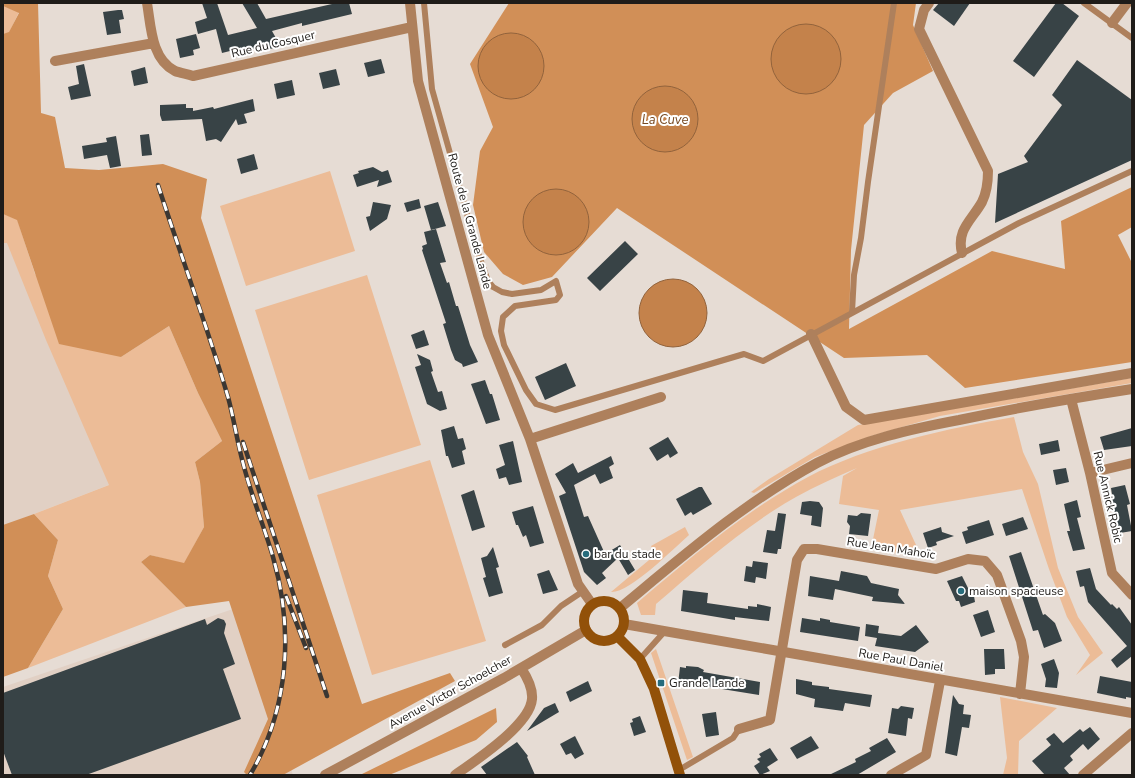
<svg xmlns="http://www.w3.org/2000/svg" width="1135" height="778" font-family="'Nunito Sans',sans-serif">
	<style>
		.built { fill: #e1d0c4 }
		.green { fill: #ecbc97 }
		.forest { fill: #d18f57 }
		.water { fill: #c4824b; stroke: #92633c }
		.building { fill: #384346 }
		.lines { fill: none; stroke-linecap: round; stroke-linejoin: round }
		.lane { stroke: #ae805c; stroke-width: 6 }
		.street { stroke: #ae805c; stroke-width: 10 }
		.secondary { stroke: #925109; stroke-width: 10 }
		.rail-casing { stroke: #3b3733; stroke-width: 4.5 }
		.rail { stroke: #fff; stroke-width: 3; stroke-dasharray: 9; stroke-linecap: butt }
		.poi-dot { fill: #276c7c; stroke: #fff; stroke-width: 1.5 }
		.labels { text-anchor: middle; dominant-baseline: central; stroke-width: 4; stroke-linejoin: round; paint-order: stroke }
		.street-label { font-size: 12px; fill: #1f1c19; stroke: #fff }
		.poi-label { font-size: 12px; fill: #1f1c19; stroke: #fff; text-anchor: start }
		.water-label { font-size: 13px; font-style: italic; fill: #784a22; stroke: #fff }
	</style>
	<rect width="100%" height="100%" fill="#e6dcd4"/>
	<!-- built -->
	<path class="built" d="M3 223 111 484 3 526Z
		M236 608 293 775H3V687Z"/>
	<!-- green -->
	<path class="green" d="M3 6 19 12 9 33 3 34Z
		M330 171 355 251 246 286 220 206Z
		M3 214 17 219 35 274 121 357 169 326 198 393 222 441 195 462 200 482 204 527 184 564 150 555 141 562 186 607 28 668 63 609 48 576 58 540 34 514 109 485 46 340 7 243H3Z
		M367 275 421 445 309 480 255 310Z
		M1132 378V383L940 416 871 436 815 457 754 493 751 492 769 479 858 425Z
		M1014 417 1023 452 1038 484 1058 568 1078 617 1103 653 1076 675 1090 655 1067 617 1049 569 1022 489 900 510 922 558 871 549 879 510 839 504 843 476 857 468C836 477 816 486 796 497 746 525 700 566 656 604L655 615H641L637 603C691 557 745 511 808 477 866 446 949 428 1014 417Z
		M430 460 486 641 372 675 317 495Z
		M685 527 689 535C673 549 630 593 611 592L655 555 651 546Z
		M656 649 693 757 687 760 651 653Z
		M1000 697 1057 708 1019 741 1018 775H1003L1007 758Z"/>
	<!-- forest -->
	<path class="forest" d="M3 3H38L41 113 55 117 65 168 99 170 163 164 207 179 201 218 362 704 450 673 455 681 283 775H247L244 772 268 719 229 601 186 607 141 562 150 555 184 563 204 527 200 482 195 462 222 441 198 393 169 326 121 357 59 344 17 220 3 214V34L9 32 19 13 3 6Z
		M509 3H916L913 25 933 71 893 93 864 125 851 250 849 329 992 251 1065 269 1061 221 1132 187V227L1118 235 1132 263V362L965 388 927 355 844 358 617 208 552 277 523 285 503 274 484 252 473 205 480 151 493 127 470 64Z
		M34 514 58 540 48 576 63 609 28 668 3 677V525Z
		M496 708 497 722 476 740 389 775H360Z"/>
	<!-- water -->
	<path class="water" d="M771 59a35 35 0 1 1 70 0a35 35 0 1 1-70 0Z
		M478 66a33 33 0 1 1 66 0a33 33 0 1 1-66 0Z
		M632 119a33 33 0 1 1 66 0a33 33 0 1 1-66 0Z
		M523 222a33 33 0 1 1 66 0a33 33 0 1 1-66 0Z
		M639 313a34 34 0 1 1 68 0a34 34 0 1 1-68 0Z"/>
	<!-- building -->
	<path class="building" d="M202 3H217L228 35 257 28 242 3H257L266 19 332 4 331 3H349L352 14 302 26V23L272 31 281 47 269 49 267 45 234 54 230 51 222 53 216 29 198 34 195 22 207 18Z
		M939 3H970L954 26 933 10Z
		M1056 3H1062L1079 16 1034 77 1013 61Z
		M118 10H122L124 19 119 20 121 33 107 35 103 12Z
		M196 34 200 48 193 50 194 55 180 58 176 39Z
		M381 59 385 73 368 77 364 63Z
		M1077 60 1132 100V160L995 223 998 174 1028 162 1024 156 1062 105 1052 95Z
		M84 64 91 96 71 100 68 87 79 84 76 66Z
		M145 67 148 83 134 86 131 71Z
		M336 69 340 85 323 89 319 73Z
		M292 80 295 95 277 99 274 84Z
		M253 99 255 111 244 114 247 123 238 125 236 119 221 142 216 139 206 141 202 119 162 121 160 115V105L186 104V108H193V111L213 107 214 109Z
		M149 134 152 155 142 156 140 135Z
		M116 136 121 166 110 168 107 155 84 159 82 146 107 142 106 138Z
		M254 154 258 169 241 174 237 159Z
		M373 167 382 172 388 170 392 182 377 187 379 180 357 187 353 175 359 173 358 171Z
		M419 199 421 208 407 212 404 203Z
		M373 202 391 205 387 219 370 231 366 217 370 216Z
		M438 202 446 226 431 230 424 206Z
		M436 229 446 262 440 263 447 283 449 282 456 306H458L470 345 478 362 463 367 462 364 455 360 451 350 443 324 446 323 422 250 423 249 422 246 427 244 424 232Z
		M625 241 638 254 600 291 587 278Z
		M424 330 429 345 416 349 411 335Z
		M417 354 430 360 433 371 431 372 438 392 442 391 447 409 440 411 427 404 415 367 421 365Z
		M566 363 576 386 545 400 535 377Z
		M485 380 490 394H492L500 420 486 424 471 384Z
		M454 426 458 439 463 438 466 449 462 451 465 464 452 468 448 456H446L441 430Z
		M1132 428V446L1104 450 1100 437Z
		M668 437 678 453 670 458 668 454 657 461 649 448Z
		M1058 440 1060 451 1041 455 1039 444Z
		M513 441 522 482 509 485 506 477 499 479 496 469 505 465 499 445Z
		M611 456 614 464 609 467 613 478 600 484 595 474 574 485 584 517 588 516 605 554 620 545 635 570 628 575 618 558 602 573 606 578 597 585 584 572 559 496 566 493 555 474 573 463 578 473Z
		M1066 468 1069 482 1056 485 1053 470Z
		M1125 485 1130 504 1127 505 1132 531 1120 533 1110 495H1112L1111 488Z
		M699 487H702L712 504 693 515 691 512 685 516 676 499Z
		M474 490 485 527 472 531 461 495Z
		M1077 500 1081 517 1077 518 1085 549 1073 551 1067 531H1070L1064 504Z
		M810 501 819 502 823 508 821 527 811 525 812 516 800 514 802 502Z
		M533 506 544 543 530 547 526 535 523 537 518 525H516L512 512Z
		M778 513 786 514 781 549H778L777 554 763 552 767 530 775 531Z
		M861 513 871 514 868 536 849 534 850 526 847 522 848 515 857 516Z
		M1023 517 1028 529 1006 536 1002 524Z
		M989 520 994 535 966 544 962 532 968 530 967 527Z
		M941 527 942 532 954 536 936 542 937 545 928 548 923 533Z
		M493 547 499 567 496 568 503 593 489 597 483 578 486 577 481 558 487 556Z
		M1021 552 1043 615 1045 614 1055 623 1062 641 1044 648 1038 630 1033 631 1009 556Z
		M753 561 768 563 766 579 756 577 755 583 744 581 746 566 752 567Z
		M1090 568 1096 589 1111 605 1112 604 1117 609 1119 607 1132 625V656L1117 668 1111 660 1127 646 1088 602 1084 586 1080 587 1076 571Z
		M549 570 558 590 543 594 537 574Z
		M841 571 867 576 871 583 899 589 898 595 905 604 872 601 873 597 835 589 833 600 808 596 810 576 839 581Z
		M962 576 970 592 973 590 975 602 961 607 959 601H956L947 581Z
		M683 590 708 593 707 603 748 609V606L757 607V604L771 607 769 621 735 617V620L681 611Z
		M988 610 995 632 981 637 973 615Z
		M218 618 224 620 226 624 224 633 235 664 223 669 241 719 86 775H12L3 751V693L205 619 207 625Z
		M802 618 820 621V618L830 620V622L860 627 858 641 800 632Z
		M866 624 879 626 878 633 901 636 916 625 929 642 915 652 875 646 877 638 865 636Z
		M984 649H1004L1005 669H995V674L985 675Z
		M1054 659 1059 673 1057 688 1045 687 1046 679 1041 664Z
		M686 666 698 667 704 670 703 672 760 682 759 695 691 684V686L678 684 680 667 686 668Z
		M1100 676 1132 682V698L1126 697V699L1097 693Z
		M796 679 812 682V685L829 687V689L872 695 870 707 845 703 843 711 814 707 815 699 796 694Z
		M588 681 592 691 570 702 566 692Z
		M953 695 959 704 964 705 963 714 971 715 969 728 962 727 957 756 945 753Z
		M555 703 559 712 527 731 544 708Z
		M901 706 914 708 912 719 908 718 906 736 888 733 892 708 898 709Z
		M716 712 719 735 706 737 702 714Z
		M640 716 646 732 634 736 630 723 633 722 632 719Z
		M1090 727 1100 739 1088 750 1083 744 1070 756 1073 760 1064 768 1070 775H1045L1032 761 1051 745 1046 739 1054 733 1063 743 1080 729 1083 732Z
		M575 736 584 754 575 759 571 753 566 755 560 744Z
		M811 736 819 748 797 759 790 748Z
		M887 738 896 752 857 775H829L856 762 855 759 871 751 869 748Z
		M517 742 528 756 527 757 535 775H487L481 767Z
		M770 748 778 760 767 767 770 771 760 775 754 766 760 762 757 759 761 757 759 754Z"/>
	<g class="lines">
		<!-- lane -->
		<path class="lane" d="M424 3 432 89 478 253 488 281 493 287 502 292 512 294 541 290 556 281 560 295 556 300 515 306 503 317 501 331 504 345 526 390 536 404 555 410 744 354 763 361 1019 223 1132 171
			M1084 3 1132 38
			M852 312 854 275 861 238 868 182 894 3
			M505 645 542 625 561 606 582 592
			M640 659 665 631
			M679 770 733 738 739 729"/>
		<!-- street -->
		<path class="street" d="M147 3C151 26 151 59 175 71 180 73 187 74 193 76L412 27
			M410 3 418 81 488 335 530 439 578 584 592 604
			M929 3 924 10 919 29 988 171C988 182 987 192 982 202 972 220 956 230 962 253
			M1112 23 1127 3
			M55 61 154 43
			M811 334 846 407 864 420 1132 373
			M1071 399 1090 473 1112 573 1132 595
			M530 439 661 397
			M1090 473 1132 463
			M620 608C683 556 745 502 817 463 861 440 911 429 959 420 1016 408 1074 398 1132 389
			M624 624 1132 713
			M739 729 770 720 797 560 804 549H817L936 569 968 559 985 561 997 575 1021 641 1024 657 1020 694
			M325 775 504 678 586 630
			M455 775C475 761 530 725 532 699 533 688 527 677 521 668
			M891 775 926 755 940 681
			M1083 775 1132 733"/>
		<!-- secondary -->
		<path class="secondary" d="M584 621a20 20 0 1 1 40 0a20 20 0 1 1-40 0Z
			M617 636 640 659 654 689 680 775"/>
		<!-- rail casing -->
		<g class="rail-casing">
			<path id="rail" d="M158 185C181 256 207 326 228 397 234 419 237 441 243 463 251 495 264 526 273 557 294 630 289 709 250 775
				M243 442 327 696
				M286 596 306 648"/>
		</g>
		<!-- rail -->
		<use href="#rail" class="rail"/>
	</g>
	<!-- markers -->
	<g class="poi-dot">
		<circle cx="586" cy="554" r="4"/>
		<circle cx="961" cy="591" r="4"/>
		<rect x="657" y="679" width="8" height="8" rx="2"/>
	</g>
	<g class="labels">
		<!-- street labels -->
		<g class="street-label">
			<text transform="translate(273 44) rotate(-13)">Rue du Cosquer</text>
			<text transform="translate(470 221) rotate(75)">Route de la Grande Lande</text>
			<text transform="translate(1108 497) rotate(77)">Rue Annick Robic</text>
			<text transform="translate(891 548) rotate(9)">Rue Jean Mahoïc</text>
			<text transform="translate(901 660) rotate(10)">Rue Paul Daniel</text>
			<text transform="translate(450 692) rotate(-29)">Avenue Victor Schoelcher</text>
		</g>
		<!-- poi labels -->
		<g class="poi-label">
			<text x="594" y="554">bar du stade</text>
			<text x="969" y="591">maison spacieuse</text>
			<text x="669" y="683">Grande Lande</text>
		</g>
		<!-- water labels -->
		<g class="water-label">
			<text x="665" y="120">La Cuve</text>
		</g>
	</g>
	<!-- border -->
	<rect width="1135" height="778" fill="none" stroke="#1f1c19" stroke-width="8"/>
</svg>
